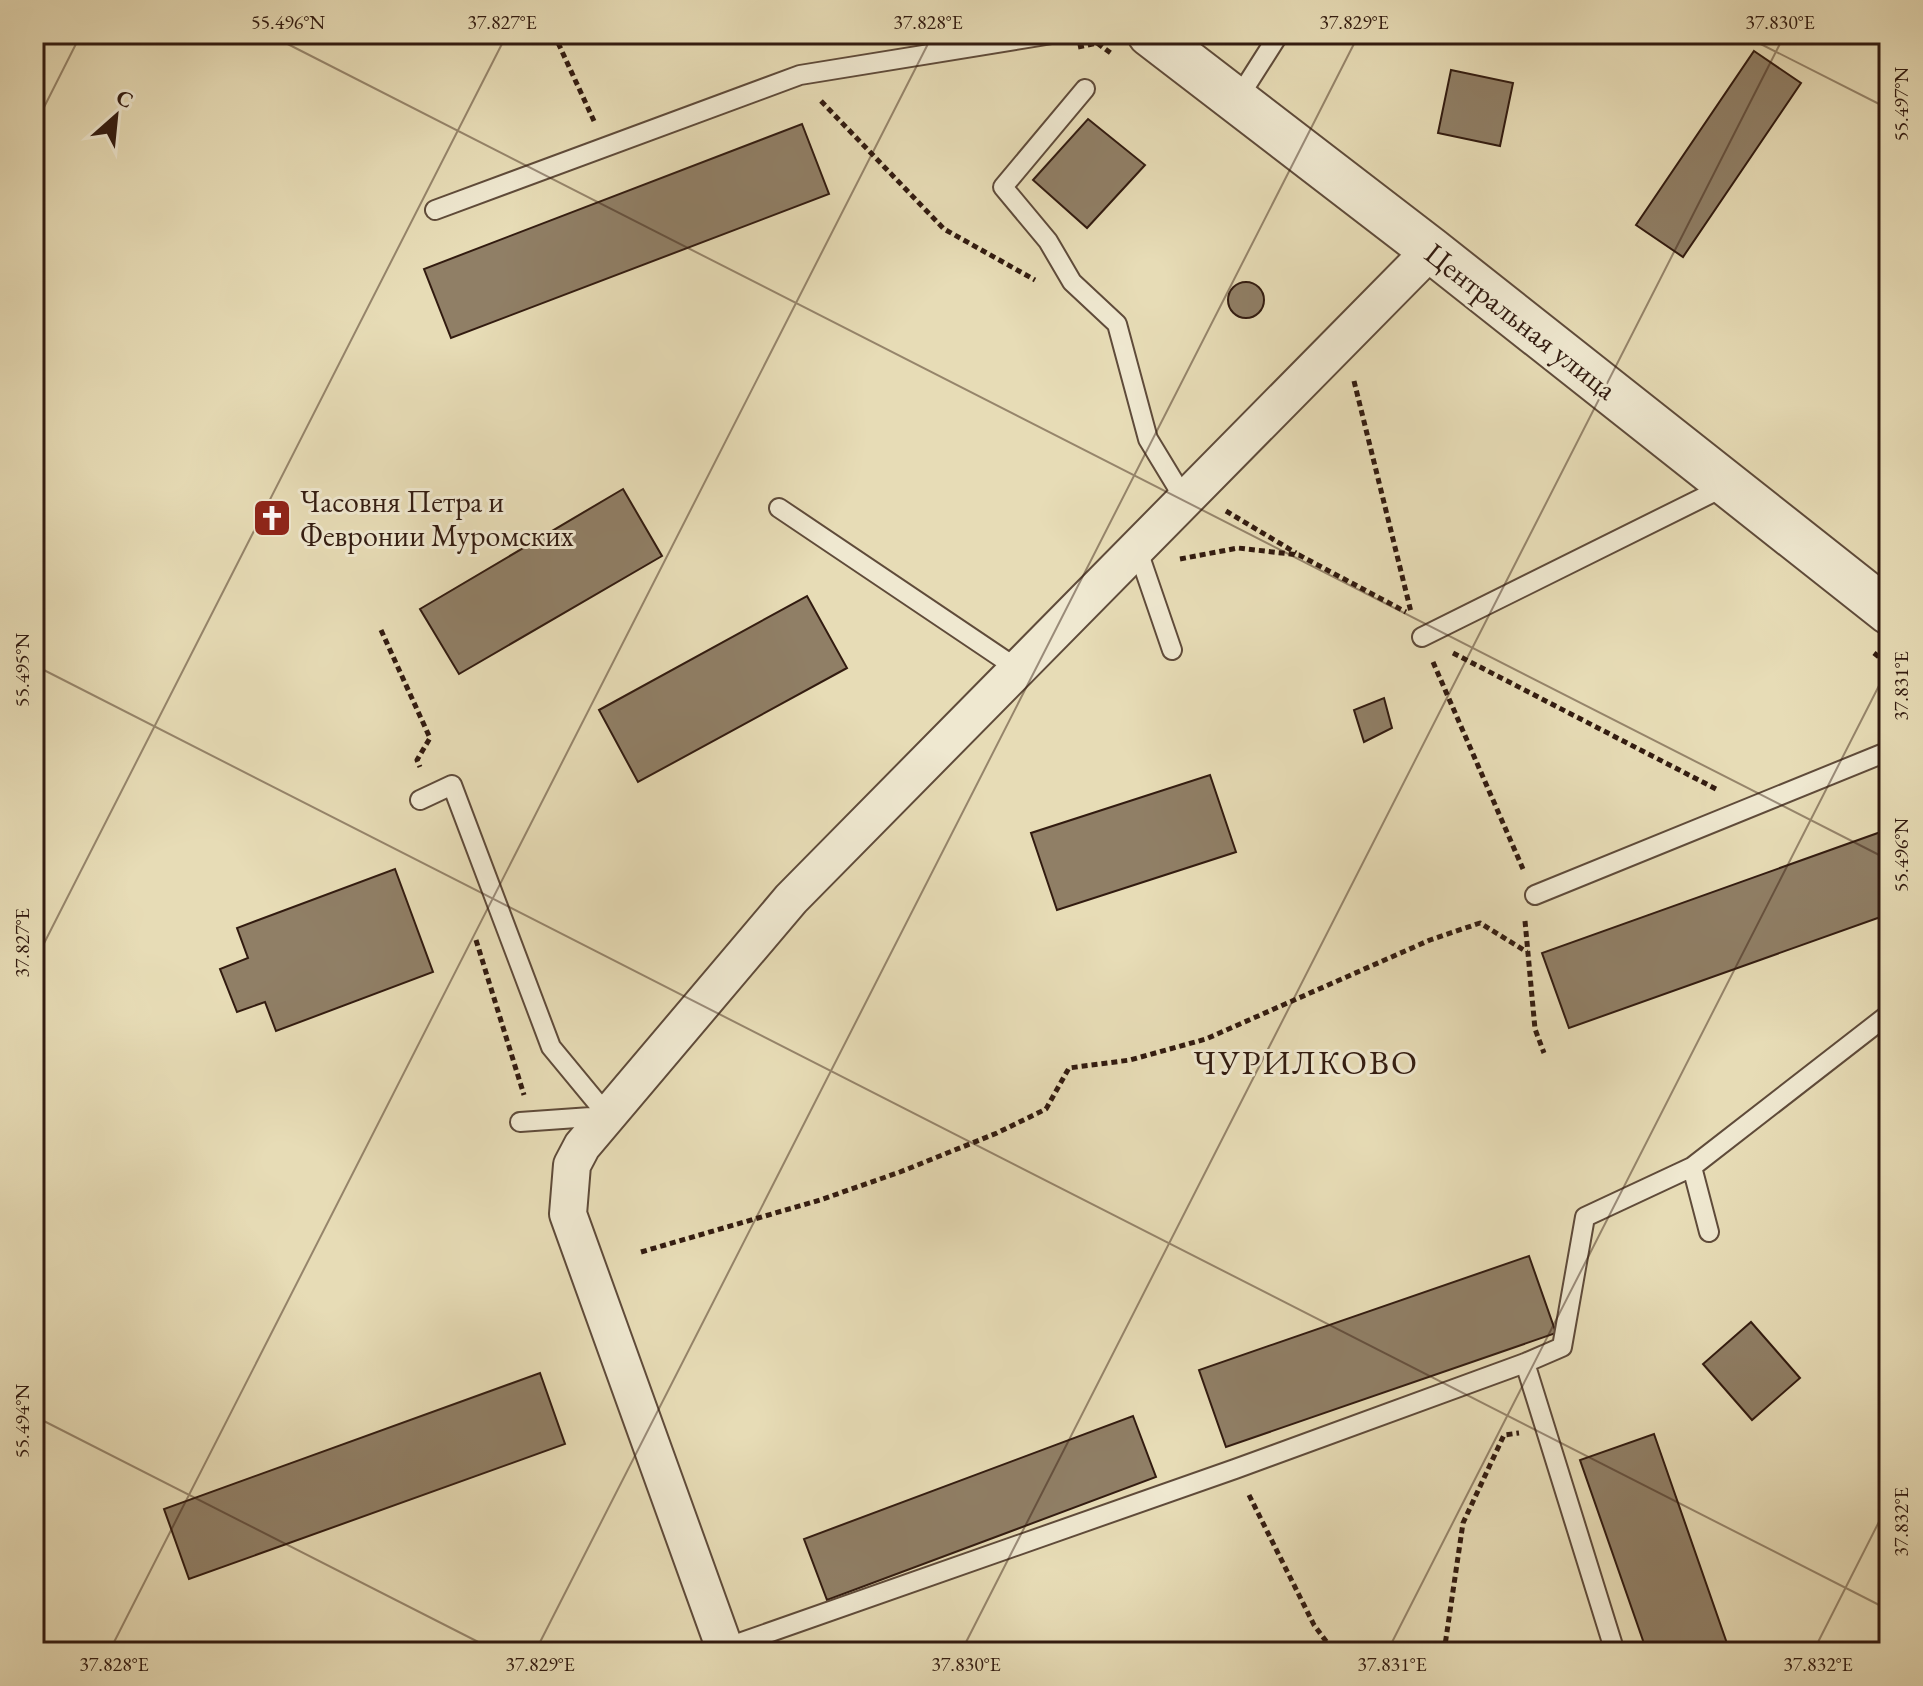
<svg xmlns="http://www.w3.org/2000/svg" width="1923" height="1686" font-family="'EB Garamond',serif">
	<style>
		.building { fill: #907f66; stroke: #321b10; stroke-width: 2 }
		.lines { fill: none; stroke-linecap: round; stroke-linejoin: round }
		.service-casing { stroke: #5f4b3a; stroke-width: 22 }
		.minor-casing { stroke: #5f4b3a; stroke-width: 40 }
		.tertiary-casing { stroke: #5f4b3a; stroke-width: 48 }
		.path { stroke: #321b10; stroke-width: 5; stroke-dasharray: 6 4; stroke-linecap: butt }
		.service { stroke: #efe8d0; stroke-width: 18 }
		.minor { stroke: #efe8d0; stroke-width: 36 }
		.tertiary { stroke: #efe8d0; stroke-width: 44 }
		.ticks { fill: none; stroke: #321b10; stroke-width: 2; stroke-opacity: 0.45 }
		.labels { text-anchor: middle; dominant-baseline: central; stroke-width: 6; stroke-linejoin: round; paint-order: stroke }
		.street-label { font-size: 30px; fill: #321b10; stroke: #efe8d0 }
		.poi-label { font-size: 30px; fill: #321b10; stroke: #efe8d0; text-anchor: start }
		.quarter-label { font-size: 34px; letter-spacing: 2px; fill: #321b10; stroke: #efe8d0 }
		.neatline { fill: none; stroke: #321b10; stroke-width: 3 }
		.ticks-label { font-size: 20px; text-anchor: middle; fill: #321b10 }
	</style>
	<rect width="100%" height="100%" fill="#e7dcb6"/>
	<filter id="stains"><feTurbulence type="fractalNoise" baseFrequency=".0025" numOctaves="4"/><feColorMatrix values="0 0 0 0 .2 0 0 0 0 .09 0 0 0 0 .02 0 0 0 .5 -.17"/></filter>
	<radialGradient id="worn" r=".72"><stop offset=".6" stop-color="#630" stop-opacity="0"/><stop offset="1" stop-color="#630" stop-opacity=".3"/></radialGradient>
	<!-- building -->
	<path class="building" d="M1754 51 1801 83 1683 257 1636 225Z
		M1451 70 1513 83 1500 146 1438 133Z
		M1088 119 1145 165 1087 228 1033 180Z
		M802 124 829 194 451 338 424 269Z
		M1228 300a18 18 0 1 1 36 0a18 18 0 1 1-36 0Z
		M623 489 662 556 459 674 420 609Z
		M807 596 847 668 638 782 599 710Z
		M1384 698 1392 728 1364 742 1354 710Z
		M1210 775 1236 852 1057 910 1031 833Z
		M1889 829V914L1569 1028 1542 953Z
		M395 869 433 972 276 1031 265 1002 237 1012 220 969 248 958 237 928Z
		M1529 1256 1556 1333 1226 1447 1199 1370Z
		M1751 1322 1800 1378 1752 1420 1703 1364Z
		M540 1373 565 1444 189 1579 164 1509Z
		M1133 1416 1156 1477 827 1600 804 1539Z
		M1654 1434 1730 1652H1647L1580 1460Z"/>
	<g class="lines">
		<!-- service casing -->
		<g class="service-casing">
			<path id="service" d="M1085 89 1003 187 1048 241 1072 282 1117 324 1148 439 1185 500
				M1237 100 1279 34
				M435 210 800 75 1052 34
				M779 508 1018 669
				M1137 548 1172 650
				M1422 637 1726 486
				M420 800 452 785 551 1047 608 1116
				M1535 895 1889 751
				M520 1122 605 1116
				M1709 1232 1692 1167 1889 1014
				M1525 1363 1615 1652
				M725 1648 1235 1469 1525 1363 1562 1347 1585 1217 1692 1167"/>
		</g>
		<!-- minor casing -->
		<g class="minor-casing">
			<path id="minor" d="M726 1652 568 1214 572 1165 582 1146 791 899 1431 250"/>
		</g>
		<!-- tertiary casing -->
		<g class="tertiary-casing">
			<path id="tertiary" d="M1150 34 1431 250 1889 612"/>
		</g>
		<!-- path -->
		<path class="path" d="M554 34 594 121
			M1078 47 1097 43 1112 54
			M821 101 944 229 1035 280
			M1354 381 1411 612
			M1226 511 1296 553
			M1180 559 1238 548 1299 555 1406 612
			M381 630 430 738 417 760 420 767
			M1453 653 1718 790
			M1874 653 1889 665
			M1433 662 1523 869
			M1525 921 1535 1029 1544 1053
			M476 940 524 1095
			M641 1252 820 1200 900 1172 997 1133 1046 1109 1069 1068 1130 1060 1206 1039 1430 940 1480 923 1527 952
			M1249 1495 1314 1625 1334 1652
			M1444 1652 1463 1523 1504 1435 1519 1433"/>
		<!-- service -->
		<use href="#service" class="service"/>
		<!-- minor -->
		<use href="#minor" class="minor"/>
		<!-- tertiary -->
		<use href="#tertiary" class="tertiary"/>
	</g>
	<!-- ticks -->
	<path class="ticks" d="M268 34 1889 860M1741 34 1889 109M34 127 81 34M34 665 1889 1610M34 963 507 34M34 1416 498 1652M109 1652 933 34M535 1652 1359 34M961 1652 1785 34M1387 1652 1889 666M1813 1652 1889 1502"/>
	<!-- icons -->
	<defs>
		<g id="church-square" transform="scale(2)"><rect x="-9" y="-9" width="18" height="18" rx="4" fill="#8f2418" stroke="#efe8d0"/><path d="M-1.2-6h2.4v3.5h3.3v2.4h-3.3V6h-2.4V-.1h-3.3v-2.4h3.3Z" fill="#fff"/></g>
	</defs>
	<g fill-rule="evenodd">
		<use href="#church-square" x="272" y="518"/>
	</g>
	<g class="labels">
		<!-- street labels -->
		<g class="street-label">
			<text transform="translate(1521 321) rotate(38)">Центральная улица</text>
		</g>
		<!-- poi labels -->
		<g class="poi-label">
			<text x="300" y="501">Часовня Петра и<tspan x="300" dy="34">Февронии Муромских</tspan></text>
		</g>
		<!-- quarter labels -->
		<g class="quarter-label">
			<text x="1306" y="1062">ЧУРИЛКОВО</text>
		</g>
	</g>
	<!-- margin -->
	<rect width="1923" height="1686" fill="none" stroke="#e7dcb6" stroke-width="88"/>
	<!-- north arrow -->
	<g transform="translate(116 116) rotate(27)" stroke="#efe8d0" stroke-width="6" paint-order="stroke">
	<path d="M0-6L14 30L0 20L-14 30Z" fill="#321b10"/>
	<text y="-12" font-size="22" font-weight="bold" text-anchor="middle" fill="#321b10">С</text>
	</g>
	<rect x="44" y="44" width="1835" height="1598" class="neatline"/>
	<g class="ticks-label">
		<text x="288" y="29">55.496°N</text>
		<text x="502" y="29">37.827°E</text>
		<text x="928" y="29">37.828°E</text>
		<text x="1354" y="29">37.829°E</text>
		<text x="1780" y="29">37.830°E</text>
		<text transform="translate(1901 104) rotate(-90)" y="7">55.497°N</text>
		<text transform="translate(22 670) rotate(-90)" y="7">55.495°N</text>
		<text transform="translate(1901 686) rotate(-90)" y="7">37.831°E</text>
		<text transform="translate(1901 855) rotate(-90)" y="7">55.496°N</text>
		<text transform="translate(22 943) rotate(-90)" y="7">37.827°E</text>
		<text transform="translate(22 1421) rotate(-90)" y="7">55.494°N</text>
		<text transform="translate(1901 1522) rotate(-90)" y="7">37.832°E</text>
		<text x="114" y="1671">37.828°E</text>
		<text x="540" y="1671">37.829°E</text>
		<text x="966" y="1671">37.830°E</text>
		<text x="1392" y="1671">37.831°E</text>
		<text x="1818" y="1671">37.832°E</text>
	</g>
	<rect width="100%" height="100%" filter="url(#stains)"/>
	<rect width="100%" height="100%" fill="url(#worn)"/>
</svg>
